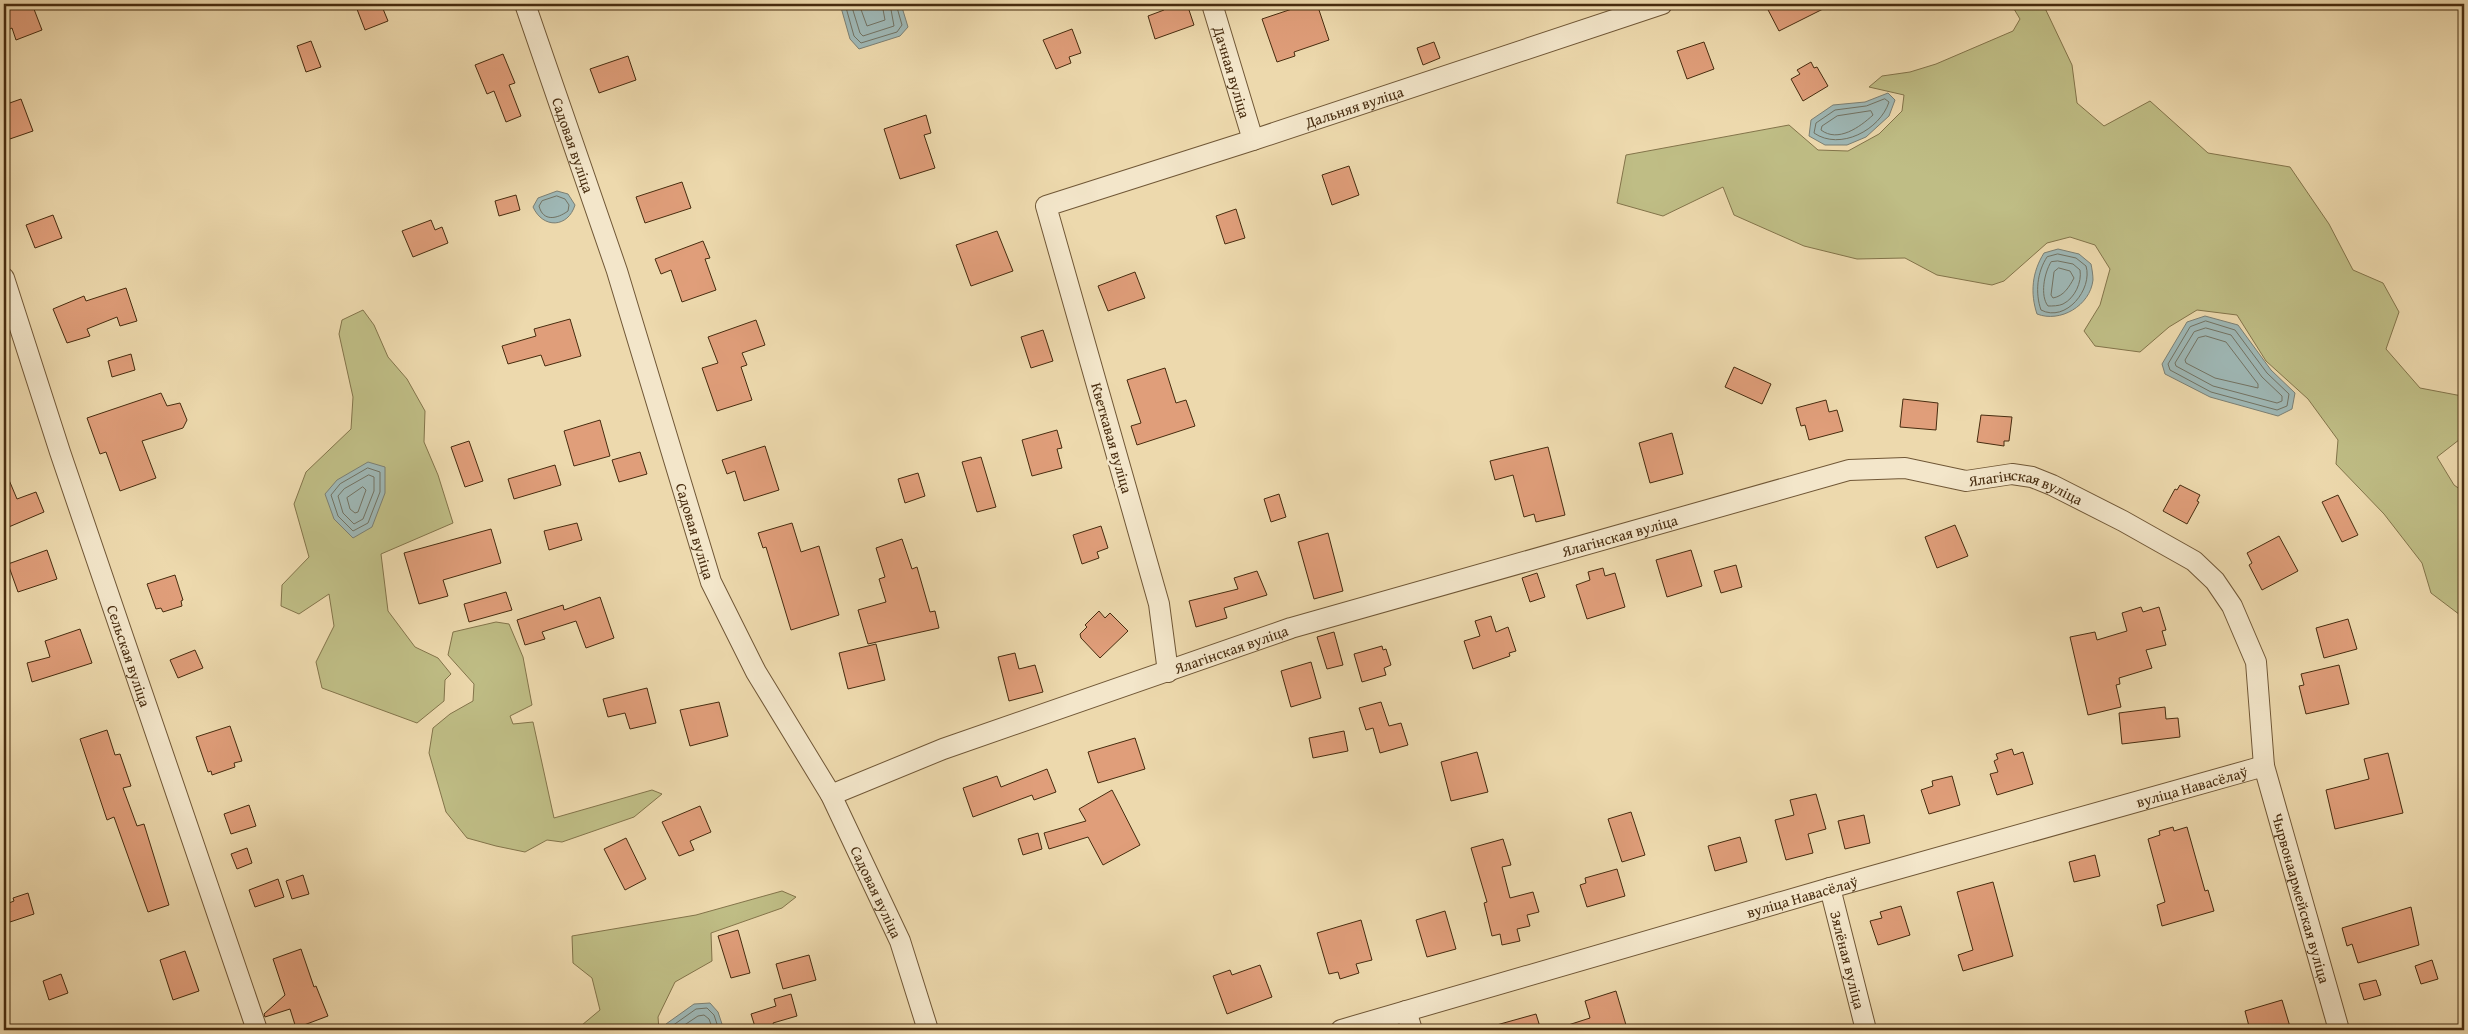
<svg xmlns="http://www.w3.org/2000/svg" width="2468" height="1034" font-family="'Gentium Book Plus',serif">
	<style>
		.green { fill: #bfbd85; stroke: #83744a }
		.water { fill: #9eb7b5; stroke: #7b7f73 }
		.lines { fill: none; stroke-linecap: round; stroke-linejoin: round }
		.shore { stroke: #727262; stroke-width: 1 }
		.building { fill: #e09e7a; stroke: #472c0f }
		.street-casing { stroke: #705736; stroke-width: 22 }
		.street { stroke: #f3e6ca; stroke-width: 20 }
		.labels { text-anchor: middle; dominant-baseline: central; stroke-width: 5; stroke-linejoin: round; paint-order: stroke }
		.street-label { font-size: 15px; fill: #472c0f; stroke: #f3e6ca }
	</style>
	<rect width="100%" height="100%" fill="#edd9ad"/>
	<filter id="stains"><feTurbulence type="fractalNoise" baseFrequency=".004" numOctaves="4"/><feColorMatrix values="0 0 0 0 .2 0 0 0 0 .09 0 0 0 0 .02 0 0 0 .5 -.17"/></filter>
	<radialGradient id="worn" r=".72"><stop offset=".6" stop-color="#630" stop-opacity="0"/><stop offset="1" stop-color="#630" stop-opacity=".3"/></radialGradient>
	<!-- green -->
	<path class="green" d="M2011 4H2043L2072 65 2077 103 2104 126 2150 101 2208 153 2290 167 2329 224 2353 270 2383 283 2399 312 2386 349 2420 388 2462 396 2464 436 2437 457 2454 485 2464 492V618L2431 593 2422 563 2384 514 2336 464 2338 440 2308 399 2266 361 2237 315 2197 310 2169 327 2140 352 2095 346 2084 331 2100 305 2110 269 2095 245 2070 237 2047 243 2004 281 1992 285 1937 275 1905 258 1857 259 1804 246 1734 215 1723 187 1663 216 1617 203 1626 155 1789 125 1818 150 1848 151 1879 134 1902 111 1904 95 1869 87 1882 76 1910 72 1936 64 2013 31 2020 19Z
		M363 310 374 325 388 357 407 379 425 411 424 442 438 475 453 523 381 554 388 611 415 647 438 658 451 674 445 680 444 701 417 723 322 688 316 662 334 626 329 594 299 614 281 606 282 585 309 557 294 504 306 472 351 429 353 397 339 334 342 320Z
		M496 622 509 624 523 657 532 705 510 716 513 724 533 722 554 818 652 790 662 794 634 817 562 842 547 840 525 852 496 846 467 838 446 812 429 753 433 728 450 714 473 701 474 684 448 655 453 632Z
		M782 891 796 897 782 908 711 933 712 961 675 982 658 1017 659 1030H576L600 1010 592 978 573 963 572 936 696 915Z"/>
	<!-- water -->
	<path class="water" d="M840 4H901L908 27 900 36 859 49 850 39Z
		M1888 93 1895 100 1889 116 1866 137 1847 145H1825L1809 136 1811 120 1833 105 1865 102Z
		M557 191 568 194 575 205C568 228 543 229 533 207L538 198Z
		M2058 249 2079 254 2091 264C2092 269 2093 275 2093 280 2090 306 2060 323 2037 314 2030 293 2032 272 2044 253Z
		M2205 316 2238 325 2271 370 2295 393 2292 409 2278 416 2210 397 2165 374 2162 364 2187 322Z
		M368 462 385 467V493L372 527 353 538 334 519 325 494 337 480Z
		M710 1003 718 1012 724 1030H666V1024L694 1004Z"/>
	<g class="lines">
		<!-- shore -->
		<path class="shore" d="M845 4 854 36 861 43 897 32 902 25 896 4
			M851 4 860 33 863 36 894 26 890 4
			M859 4 867 26 885 20 882 4
			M1885 99 1889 102C1880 130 1840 151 1814 133L1816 123 1835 110 1866 106Z
			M1871 111 1873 115C1860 127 1838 143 1821 130L1822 126 1837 116Z
			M557 196 565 199 569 205 568 211C557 219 543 222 539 206L542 201Z
			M2058 254 2076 258 2086 266C2093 289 2066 323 2041 310 2035 293 2037 272 2047 257Z
			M2058 261 2073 264 2080 270C2082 282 2075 298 2063 304 2059 306 2052 306 2048 306 2040 296 2044 273 2051 262Z
			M2059 268 2070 271 2074 278C2069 287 2064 296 2053 298L2051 295 2054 272Z
			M2206 321 2235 330 2267 373 2289 394 2287 406 2277 410 2211 392 2170 370 2168 364 2190 327Z
			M2206 328 2231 335 2262 377 2282 396V401L2277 403 2213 386 2176 366 2175 363 2194 332Z
			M2206 336 2226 342 2258 384V388L2215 378 2186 363 2185 360 2198 338Z
			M368 468 380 472V492L368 523 353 531 338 516 331 495 340 484Z
			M369 475 374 477V491L363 519 354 524 343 513 338 496 344 489Z
			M363 487 366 490 358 512 355 513 350 509 347 498Z
			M671 1030 672 1026 696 1009 707 1008 714 1015 719 1030
			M677 1030 698 1016 704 1015 709 1019 713 1030"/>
	</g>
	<!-- building -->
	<path class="building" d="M14 4H32L42 30 16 40 12 28 4 32V8Z
		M355 4H381L388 21 365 30Z
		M1162 4H1187L1194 25 1155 39 1148 16 1164 10Z
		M1307 4H1317L1329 40 1294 52 1295 56 1277 62 1262 19Z
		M1765 4H1833L1779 31Z
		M1072 29 1081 53 1069 57 1071 63 1056 69 1043 40Z
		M311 41 321 67 306 72 297 46Z
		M1434 42 1440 58 1423 65 1417 48Z
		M1704 42 1714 69 1687 79 1677 51Z
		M503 54 515 83 509 85 521 116 506 122 494 91 487 94 475 65Z
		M628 56 636 80 599 93 590 69Z
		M1811 62 1814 68 1817 67 1828 86 1803 101 1791 79 1800 74 1797 70Z
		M21 99 33 131 4 141V105Z
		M926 115 931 133 924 135 935 168 900 179 884 129Z
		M1349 166 1359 195 1332 205 1322 175Z
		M682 182 691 208 645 223 636 197Z
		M516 195 520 210 499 216 495 201Z
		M1236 209 1245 238 1225 244 1216 216Z
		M53 215 62 238 35 248 26 225Z
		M431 220 435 230 442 227 448 243 413 257 402 231Z
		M997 231 1013 271 971 286 956 245Z
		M703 241 710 258 705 259 716 290 682 302 671 270 661 274 655 259Z
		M1135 272 1145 298 1108 311 1098 286Z
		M126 288 137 321 120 326 117 317 87 329 90 336 67 343 53 309 84 296 86 301Z
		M570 319 581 356 545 366 541 355 508 364 502 346 536 336 534 329Z
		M756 320 765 345 742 353 747 365 741 367 752 400 717 411 702 368 718 363 708 337Z
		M1043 330 1053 361 1031 368 1021 337Z
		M131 354 135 370 112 377 108 361Z
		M1734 367 1771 384 1762 404 1725 387Z
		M1165 368 1176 403 1186 400 1195 426 1137 445 1131 426 1141 423 1127 380Z
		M161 393 167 406 180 403 187 420 183 428 142 441 156 478 120 491 106 452 100 454 87 418Z
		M1903 399 1938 403 1936 430 1900 427Z
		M1826 400 1829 412 1837 410 1843 431 1809 440 1805 425 1801 426 1796 408Z
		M1981 415 2012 417 2009 441H2004V446L1977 442Z
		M600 420 610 456 574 466 564 431Z
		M1057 430 1062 448 1057 449 1062 468 1032 476 1022 440Z
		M1672 433 1683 474 1650 483 1639 443Z
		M469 441 483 481 465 487 451 447Z
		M765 446 779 490 744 501 735 471 727 474 722 460Z
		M1548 447 1565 515 1536 522 1534 514 1524 517 1513 475 1495 480 1490 461Z
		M640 452 647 474 619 482 612 460Z
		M981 457 996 507 977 512 962 462Z
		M555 465 561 485 514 499 508 479Z
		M4 468 17 499 36 492 44 512 4 529Z
		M918 473 925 496 905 503 898 479Z
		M2180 485 2200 495 2197 501 2199 502 2187 524 2163 511 2175 489 2177 490Z
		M1279 494 1286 517 1271 522 1264 499Z
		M2338 495 2358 535 2342 542 2322 502Z
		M577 523 582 540 549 550 544 531Z
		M792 523 801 552 819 546 839 615 791 630 766 547 763 548 758 533Z
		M1955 525 1968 556 1937 568 1925 537Z
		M1101 526 1108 548 1097 552 1099 558 1082 564 1073 535Z
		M491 529 501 563 443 580 448 596 419 604 404 553Z
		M1328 533 1343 591 1314 599 1298 542Z
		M2279 536 2298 571 2262 590 2249 565 2252 563 2247 553Z
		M902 539 912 569 917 567 930 612 935 611 939 628 868 644 858 610 886 602 879 579 885 577 876 548Z
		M47 550 57 579 18 592 8 564Z
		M1691 550 1702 586 1667 597 1656 560Z
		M1736 565 1742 587 1721 593 1714 571Z
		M1603 568 1605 576 1615 573 1625 607 1587 619 1576 585 1590 580 1588 572Z
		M1257 571 1267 595 1224 608 1227 618 1196 627 1189 601 1238 589 1234 578Z
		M1537 573 1545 597 1530 602 1522 578Z
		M175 575 183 600 181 601 182 606 163 612 161 608 156 609 147 584Z
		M506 592 512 610 469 622 464 604Z
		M600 597 614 638 586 648 576 621 542 632 545 639 525 645 517 620 563 605 564 610Z
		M2141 607 2143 612 2159 607 2166 630 2162 631 2166 645 2146 650 2152 668 2119 678 2120 684 2116 685 2121 707 2088 715 2070 637 2095 632 2097 640 2127 631 2122 613Z
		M1099 611 1105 618 1110 613 1128 631 1100 658 1081 638 1080 634 1087 627 1085 625Z
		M1491 616 1496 632 1508 627 1516 651 1509 653 1510 656 1473 669 1464 641 1480 636 1475 621Z
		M2348 619 2357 649 2324 658 2316 628Z
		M80 629 92 663 32 682 27 663 50 657 45 641Z
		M1334 632 1343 665 1327 669 1317 637Z
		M876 644 885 680 848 689 839 653Z
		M1382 646 1383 650 1386 649 1391 665 1384 668 1386 675 1362 682 1354 654Z
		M195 650 203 668 178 678 170 660Z
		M1015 653 1019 669 1035 665 1043 692 1009 701 998 657Z
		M1311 662 1321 698 1291 707 1281 671Z
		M2339 665 2349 704 2306 714 2299 686 2304 685 2301 674Z
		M647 688 656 723 630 729 625 713 608 717 603 699Z
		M719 702 728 736 690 746 680 710Z
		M1381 702 1389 726 1401 723 1408 745 1380 753 1373 728 1366 730 1359 708Z
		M2165 707 2166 719 2178 718 2180 737 2122 744 2119 713Z
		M230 726 242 761 234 763 235 767 212 775 211 771 208 772 196 737Z
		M107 730 115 755 120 754 131 786 123 788 137 826 144 824 169 905 148 912 114 817 107 820 80 739Z
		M1344 731 1348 751 1313 758 1309 738Z
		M1135 738 1145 769 1098 783 1088 752Z
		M2012 749 2014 755 2023 752 2033 784 1997 795 1990 774 1998 772 1994 761 1998 759 1996 754Z
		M1477 752 1488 792 1451 801 1441 762Z
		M2388 753 2403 813 2335 829 2326 790 2369 779 2364 759Z
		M1047 769 1056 792 1034 800 1032 795 973 817 963 788 997 776 1001 787Z
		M1952 776 1960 805 1929 814 1921 790 1933 786 1932 781Z
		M1112 790 1140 845 1103 865 1088 837 1049 849 1044 833 1086 821 1079 809Z
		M1816 794 1826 829 1808 834 1813 853 1786 860 1775 820 1794 815 1790 800Z
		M249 805 256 826 231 834 224 814Z
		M700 806 711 832 690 841 694 850 679 856 662 822Z
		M1631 812 1645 855 1622 862 1608 819Z
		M1864 815 1870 843 1845 849 1838 821Z
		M2173 827 2174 831 2187 827 2205 891 2208 890 2214 911 2162 926 2157 905 2165 902 2148 839 2160 835 2159 831Z
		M1038 833 1042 849 1023 855 1018 839Z
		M1740 837 1747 862 1715 871 1708 846Z
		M626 838 646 879 625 890 604 849Z
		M1503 839 1511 865 1502 867 1510 898 1533 892 1539 912 1527 915 1530 926 1517 929 1520 941 1502 945 1500 934 1492 936 1484 903 1487 902 1471 848Z
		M247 848 252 863 237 869 231 854Z
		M2095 855 2100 876 2074 882 2069 862Z
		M1617 869 1625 896 1587 907 1580 885 1586 883 1585 878Z
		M303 875 309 894 292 899 286 881Z
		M278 879 284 897 255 907 249 890Z
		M1993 882 2013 956 1963 971 1958 955 1973 950 1957 892Z
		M28 893 34 914 4 924V905L14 901 13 898Z
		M1901 906 1910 935 1878 945 1870 921 1882 918 1880 912Z
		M2411 907 2419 945 2358 963 2352 944 2347 946 2342 928Z
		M1445 911 1456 949 1427 957 1416 920Z
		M1361 920 1372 960 1356 964 1359 973 1340 979 1338 972 1329 974 1317 933Z
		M738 930 750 973 731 978 718 936Z
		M301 949 314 987 316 986 328 1016 296 1028 290 1009 265 1017 264 1014 285 995 273 959Z
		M185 951 199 991 173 1000 160 960Z
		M809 955 816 980 783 989 776 964Z
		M2432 960 2438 979 2421 984 2415 966Z
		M1260 965 1272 997 1227 1014 1213 976 1230 970 1232 975Z
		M61 974 68 993 49 1000 43 981Z
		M2376 980 2381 995 2364 1000 2359 984Z
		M1616 991 1626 1025 1608 1030H1562V1027L1590 1018 1585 1001Z
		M791 994 797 1016 773 1023 774 1026 756 1030 751 1014 776 1006 774 999Z
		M2282 1000 2291 1030H2250L2245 1011Z
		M1536 1014 1541 1030H1494L1493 1026Z"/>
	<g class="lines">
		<!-- street casing -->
		<g class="street-casing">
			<g id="street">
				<path id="s1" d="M525 4 617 271 711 582 756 672 831 795 900 941 928 1030"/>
				<path id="s2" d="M1212 4 1253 140"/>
				<path id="s3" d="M4 278 60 452 257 1030"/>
				<path id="s4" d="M1168 672 1159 604 1046 206 1253 140 1662 4"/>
				<path id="s5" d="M831 795 943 749 1291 628 1849 470 1905 468 1966 481 2012 474 2032 477 2052 485 2123 521 2194 561 2215 581 2232 606 2256 662 2264 766 2339 1030"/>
				<path id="s6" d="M1830 888 1866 1030"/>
				<path d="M1406 1011 1412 1030"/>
				<path id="s7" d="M1341 1030 1830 888 2264 766"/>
			</g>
		</g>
		<!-- street -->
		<use href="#street" class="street"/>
	</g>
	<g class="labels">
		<!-- street labels -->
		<g class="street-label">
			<text stroke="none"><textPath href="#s2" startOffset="71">Дачная вуліца</textPath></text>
			<text stroke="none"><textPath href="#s4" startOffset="806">Дальняя вуліца</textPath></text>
			<text stroke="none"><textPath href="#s1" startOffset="149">Садовая вуліца</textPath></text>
			<text transform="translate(1112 438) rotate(74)">Кветкавая вуліца</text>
			<text stroke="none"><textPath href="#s5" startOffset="1250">Ялагінская вуліца</textPath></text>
			<text stroke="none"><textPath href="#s1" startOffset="554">Садовая вуліца</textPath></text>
			<text stroke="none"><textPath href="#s5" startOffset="831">Ялагінская вуліца</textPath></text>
			<text stroke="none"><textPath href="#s5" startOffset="426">Ялагінская вуліца</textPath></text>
			<text stroke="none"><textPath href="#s3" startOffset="398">Сельская вуліца</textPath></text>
			<text stroke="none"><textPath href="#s7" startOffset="885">вуліца Навасёлаў</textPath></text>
			<text stroke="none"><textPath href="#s1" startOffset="959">Садовая вуліца</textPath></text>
			<text stroke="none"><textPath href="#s7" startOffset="480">вуліца Навасёлаў</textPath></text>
			<text stroke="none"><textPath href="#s5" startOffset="1799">Чырвонаармейская вуліца</textPath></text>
			<text stroke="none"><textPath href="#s6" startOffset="74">Зялёная вуліца</textPath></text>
		</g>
	</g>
	<!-- margin -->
	<rect width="2468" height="1034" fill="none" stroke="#edd9ad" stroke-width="20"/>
	<rect x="5" y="5" width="2458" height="1024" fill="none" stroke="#472c0f" stroke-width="2.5"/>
	<rect x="10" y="10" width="2448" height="1014" fill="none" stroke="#472c0f"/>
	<rect width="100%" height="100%" filter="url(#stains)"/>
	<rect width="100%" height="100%" fill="url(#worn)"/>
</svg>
